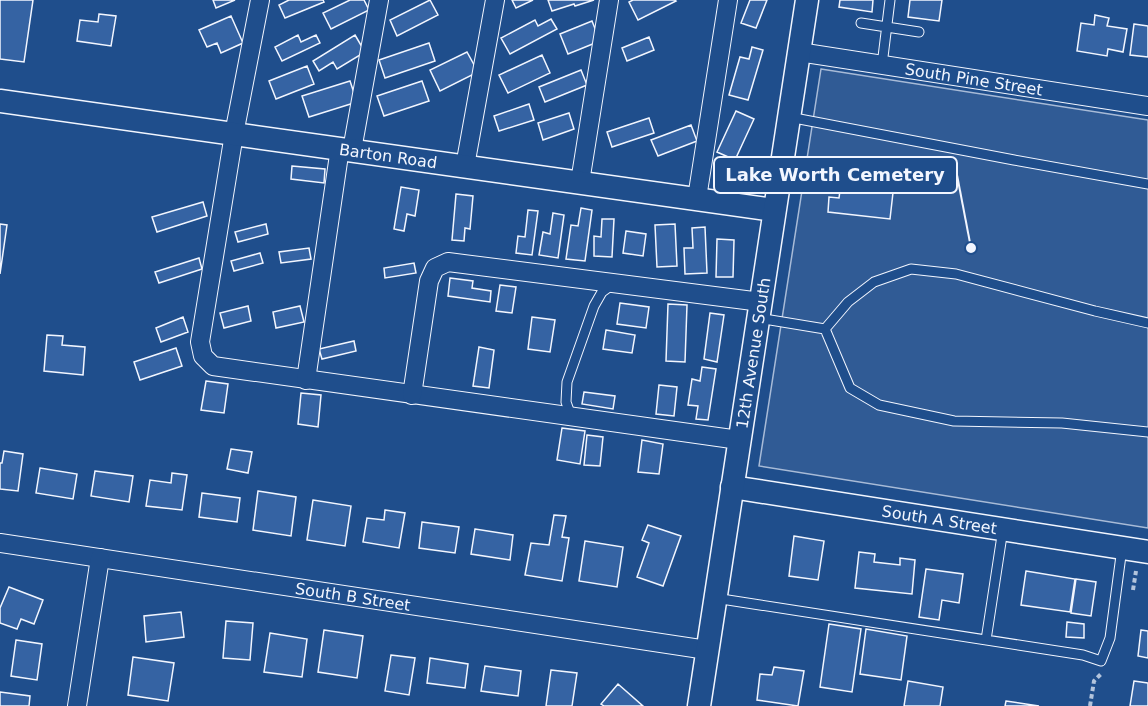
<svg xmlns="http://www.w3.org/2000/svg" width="1148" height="706" font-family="'DejaVu Sans',sans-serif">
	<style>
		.built { fill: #305b95; stroke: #a8bbd7; stroke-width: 1.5 }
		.building { fill: #3563a3; stroke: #f2f6ff; stroke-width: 1.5 }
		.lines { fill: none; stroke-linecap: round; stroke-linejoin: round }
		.service-casing { stroke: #f2f6ff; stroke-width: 11 }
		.minor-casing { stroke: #f2f6ff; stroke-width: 20 }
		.tertiary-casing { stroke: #f2f6ff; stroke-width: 25 }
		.path { stroke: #b3c4dc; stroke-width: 4; stroke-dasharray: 4.5 3; stroke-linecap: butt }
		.service { stroke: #1f4e8c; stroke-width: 9 }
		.minor { stroke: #1f4e8c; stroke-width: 18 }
		.tertiary { stroke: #1f4e8c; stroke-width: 22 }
		.labels { text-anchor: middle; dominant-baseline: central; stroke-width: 4.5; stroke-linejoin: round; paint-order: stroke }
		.street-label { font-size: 16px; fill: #f2f6ff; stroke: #1f4e8c }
		.leader { fill: none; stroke: #f2f6ff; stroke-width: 2 }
		.callout-dot { fill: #f2f6ff; stroke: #1f4e8c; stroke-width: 2 }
		.callout { fill: #1f4e8c; stroke: #f2f6ff; stroke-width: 2 }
		.callout-label { font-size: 18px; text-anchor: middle; font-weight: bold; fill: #f2f6ff }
	</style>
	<rect width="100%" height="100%" fill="#1f4e8c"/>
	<!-- built -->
	<path class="built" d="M821 69 1148 120V528L759 466Z"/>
	<!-- building -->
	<path class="building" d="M0 0H33L24 62 0 59Z
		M213 0H235L216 8Z
		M289 0H323L324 2 285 18 279 5Z
		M350 0H364L369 10 331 29 323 13Z
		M430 0 438 15 397 36 390 20Z
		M512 0H533L516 8Z
		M548 0H594L575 6 574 4 552 11Z
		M633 0H675L676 1 638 20 629 2Z
		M750 0H767L756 28 741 23Z
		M840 0H873L872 12 839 7Z
		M910 0H942L939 21 908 17Z
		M99 14 116 16 111 46 77 41 80 20 98 22Z
		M1095 15 1109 18 1107 26 1127 29 1123 52 1108 49 1107 56 1077 51 1081 23 1094 25Z
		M231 16 243 43 221 53 217 43 207 47 199 30Z
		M551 19 557 29 510 54 501 38 535 20 538 26Z
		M592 21 600 41 568 54 560 34Z
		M1134 24 1148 26V57L1130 55Z
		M298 35 301 42 316 35 320 43 282 61 275 47Z
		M355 35 365 52 337 69 333 62 319 71 313 61Z
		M649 37 654 50 627 61 622 48Z
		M429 43 435 61 385 78 379 60Z
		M752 47 763 50 748 100 729 95 740 57 749 59Z
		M467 52 478 72 440 91 430 70Z
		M542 55 550 73 508 93 499 75Z
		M307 66 314 84 276 99 269 81Z
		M581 70 587 85 545 102 539 87Z
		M350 81 357 102 309 117 302 96Z
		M422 81 429 101 384 116 377 96Z
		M529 104 534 120 499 131 494 116Z
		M736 111 754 119 735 160 717 152Z
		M569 113 574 129 543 140 538 123Z
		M649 118 654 133 612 147 607 132Z
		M691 125 697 141 658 156 651 140Z
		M292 166 325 169 324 183 291 179Z
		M843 169 895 175 890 219 828 212 829 197 839 198Z
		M401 187 419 190 415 216 407 214 404 231 394 229Z
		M456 194 473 196 470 229 465 228 464 241 452 240Z
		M203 202 207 216 157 232 152 217Z
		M581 208 592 210 585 261 566 259 571 225 578 226Z
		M528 210 538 211 532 255 516 253 518 236 525 237Z
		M553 213 564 215 558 258 539 255 543 232 550 234Z
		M602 219H614L612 257 594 256V236L601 237Z
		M0 224 7 225 0 274Z
		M266 224 268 234 238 242 235 232Z
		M675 224 677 266 657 267 655 225Z
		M705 227 707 273 685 274 684 248H693L692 228Z
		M626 231 646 234 643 256 623 253Z
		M717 239 734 240 733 277H716Z
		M309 248 311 259 281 263 279 252Z
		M260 253 263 263 234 271 231 261Z
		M199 258 202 269 159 283 155 272Z
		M414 263 416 273 385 278 384 268Z
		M450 278 473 281 472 288 491 291 490 302 448 296Z
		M500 285 516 287 512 313 496 311Z
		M620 303 649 307 646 328 617 324Z
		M668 304 687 305 685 362 666 361Z
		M248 306 251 321 224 328 220 313Z
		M300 306 304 322 276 328 273 312Z
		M710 313 724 315 717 362 704 359Z
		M183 317 188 332 161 342 156 328Z
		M532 317 555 320 550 352 528 349Z
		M606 330 635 335 632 353 603 349Z
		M47 335 63 336 62 345 85 347 83 375 44 371Z
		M354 341 356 351 322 359 319 349Z
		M479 347 494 350 489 388 473 386Z
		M176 348 182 366 140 380 134 362Z
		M702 367 716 369 708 420 696 419 698 406 688 405 692 379 700 381Z
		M206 381 228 384 224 413 201 410Z
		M659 385 677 387 674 416 656 414Z
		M584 392 615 396 613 409 582 404Z
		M301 393 321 395 318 427 298 424Z
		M562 428 585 431 580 464 557 460Z
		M587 435 603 437 600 466 584 465Z
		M642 440 663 444 659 474 638 472Z
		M231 449 252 452 248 473 227 469Z
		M4 451 23 454 18 491 0 489V463H2Z
		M40 468 77 474 73 499 36 493Z
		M95 471 133 476 129 502 91 496Z
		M172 473 187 475 182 510 146 506 150 480 171 483Z
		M258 491 296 497 291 536 253 530Z
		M202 493 240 498 237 522 199 517Z
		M313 500 351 506 345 546 307 540Z
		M385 510 405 513 399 548 363 542 367 518 384 520Z
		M554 515 566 516 562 537 569 538 562 581 525 575 531 543 549 545Z
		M422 522 459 527 455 553 419 548Z
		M648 525 681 536 663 586 637 577 649 543 642 540Z
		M475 529 513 535 510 560 471 554Z
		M794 536 824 541 818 580 789 576Z
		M585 541 623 547 617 587 579 581Z
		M859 552 875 554 874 562 900 565V558L915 560 912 594 855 588Z
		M926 569 963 574 959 603 942 600 939 620 919 617Z
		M1026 571 1075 579 1070 612 1021 605Z
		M1076 579 1096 582 1091 616 1071 613Z
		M9 587 43 600 34 624 21 619 17 629 0 623V608Z
		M181 612 184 637 146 642 144 616Z
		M226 621 253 623 250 660 223 658Z
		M1067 622 1084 624V638L1066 637Z
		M829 624 861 629 852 692 820 687Z
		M866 629 907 636 901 680 860 674Z
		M324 630 363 636 357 678 318 672Z
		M1141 630 1148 631V658L1138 656Z
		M270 633 307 639 302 677 264 672Z
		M16 640 42 644 37 680 11 676Z
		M391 655 415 658 409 695 385 691Z
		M133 657 174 663 168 701 128 695Z
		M430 658 468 664 465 688 427 683Z
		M485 666 521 671 518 696 481 691Z
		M774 667 804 671 798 706 757 700 760 674 772 675Z
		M551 670 577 673 572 706H546Z
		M908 681 943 687 940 706H904Z
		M1134 681 1148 683V706H1130Z
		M618 684 643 706H604L601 704Z
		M0 692 30 696 29 706H0Z
		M1006 701 1039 706H1005Z"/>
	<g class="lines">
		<!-- service casing -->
		<g class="service-casing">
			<path id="service" d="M861 23 919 32
				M882 65 890 0
				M789 117 1014 160 1148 184
				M758 318 825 329
				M825 329 850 388 879 405 954 421 1062 423 1148 432
				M825 329 848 302 874 282 911 269 956 274 1095 311 1148 323
				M571 416 566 402 567 382 594 306 602 292 613 284
				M715 598 1083 655 1101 661 1110 638 1122 548
				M986 640 1003 529"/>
		</g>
		<!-- minor casing -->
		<g class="minor-casing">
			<g id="minor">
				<path d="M260 0 234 134 200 342 203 356 213 366 739 440"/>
				<path id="s1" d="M799 52 1148 106"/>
				<path d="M352 150 379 0"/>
				<path d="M465 166 495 0"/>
				<path d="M580 182 609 0"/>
				<path d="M697 198 728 0"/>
				<path d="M306 380 340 148"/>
				<path d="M412 395 429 281 435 268 448 262 761 302"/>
				<path id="s2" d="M0 543 707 650"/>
				<path d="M77 706 100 558"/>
			</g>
		</g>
		<!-- tertiary casing -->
		<g class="tertiary-casing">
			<g id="tertiary">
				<path id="s3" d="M0 101 774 210"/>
				<path id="s4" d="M732 487 1148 552"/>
				<path id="s5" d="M699 706 807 0"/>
			</g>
		</g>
		<!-- path -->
		<path class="path" d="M1133 590 1136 571
			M1090 706 1094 681 1101 674"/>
		<!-- service -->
		<use href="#service" class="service"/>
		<!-- minor -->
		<use href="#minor" class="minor"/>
		<!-- tertiary -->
		<use href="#tertiary" class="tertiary"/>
	</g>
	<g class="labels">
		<!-- street labels -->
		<g class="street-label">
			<text stroke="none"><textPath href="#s1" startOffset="177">South Pine Street</textPath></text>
			<text stroke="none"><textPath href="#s3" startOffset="392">Barton Road</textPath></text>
			<text stroke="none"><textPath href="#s5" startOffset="357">12th Avenue South</textPath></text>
			<text stroke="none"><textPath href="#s4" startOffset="210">South A Street</textPath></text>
			<text stroke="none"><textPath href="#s2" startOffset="357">South B Street</textPath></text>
		</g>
	</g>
	<!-- callouts -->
	<path class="leader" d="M971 248L957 175"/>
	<circle class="callout-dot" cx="971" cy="248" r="6"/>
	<rect class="callout" x="714" y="157" width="243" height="36" rx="6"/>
	<g class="callout-label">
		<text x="835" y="181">Lake Worth Cemetery</text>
	</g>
</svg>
